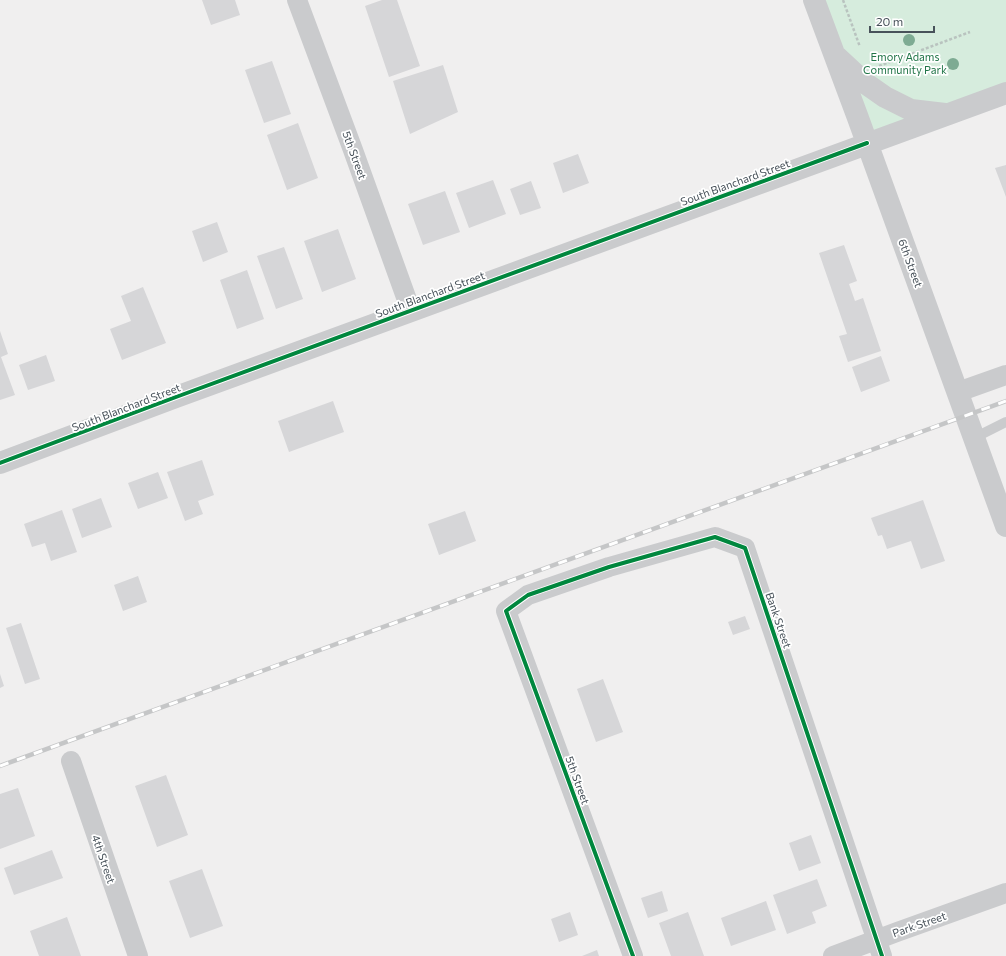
<svg xmlns="http://www.w3.org/2000/svg" width="1006" height="956" font-family="Commissioner,sans-serif">
	<style>
		.green { fill: #d6ecdd }
		.building { fill: #d6d6d8 }
		.lines { fill: none; stroke-linecap: round; stroke-linejoin: round }
		.path { stroke: #b9c3bf; stroke-width: 2.5; stroke-dasharray: 3 2; stroke-linecap: butt }
		.service { stroke: #cacbcd; stroke-width: 10 }
		.minor { stroke: #cacbcd; stroke-width: 20 }
		.tertiary { stroke: #cacbcd; stroke-width: 22 }
		.rail-casing { stroke: #c5c6c7; stroke-width: 4.5 }
		.rail { stroke: #fff; stroke-width: 3; stroke-dasharray: 9; stroke-linecap: butt }
		.cycleway-casing { stroke: #fff; stroke-width: 6 }
		.cycleway { stroke: #00873e; stroke-width: 4 }
		.tree { fill: #7eab93 }
		.labels { text-anchor: middle; dominant-baseline: central; stroke-width: 3.5; stroke-linejoin: round; paint-order: stroke }
		.park-label { font-size: 11px; fill: #207447; stroke: #fff }
		.street-label { font-size: 11px; fill: #48525a; stroke: #fff }
	</style>
	<rect width="100%" height="100%" fill="#f0efef"/>
	<!-- green -->
	<path class="green" d="M815 0H1006V92L867 143Z"/>
	<!-- building -->
	<path class="building" d="M202 0H235L240 15 211 25Z
		M382 0H397L420 66 389 77 365 6Z
		M272 61 291 114 264 123 245 70Z
		M443 65 458 112 410 134 393 81Z
		M298 123 318 178 287 190 267 135Z
		M578 154 589 183 563 193 553 163Z
		M1006 165V197L995 168Z
		M493 180 506 214 469 228 456 193Z
		M531 181 541 208 520 215 510 189Z
		M445 191 460 232 423 245 408 204Z
		M217 222 228 252 203 262 192 231Z
		M338 229 356 279 322 292 304 241Z
		M844 245 857 281 849 284 855 301 863 298 881 351 848 362 839 336 847 334 819 253Z
		M284 247 303 299 276 309 257 256Z
		M247 270 264 319 237 329 220 280Z
		M143 287 166 343 122 360 110 329 131 321 121 296Z
		M0 331 8 354 1 357 15 395 0 400Z
		M46 355 55 381 28 390 19 365Z
		M881 356 890 381 861 392 852 367Z
		M333 401 344 432 289 452 278 421Z
		M202 460 214 495 198 501 203 514 185 521 167 472Z
		M158 472 168 498 138 509 128 483Z
		M101 498 112 527 82 538 72 509Z
		M923 500 945 561 921 569 911 541 887 549 882 535 878 536 871 518Z
		M62 510 77 552 51 561 45 543 32 547 24 524Z
		M465 511 476 541 439 555 428 524Z
		M138 576 147 602 123 611 114 585Z
		M745 616 750 629 733 635 728 622Z
		M21 623 40 679 25 684 6 628Z
		M0 674 4 686 0 688Z
		M603 679 623 732 596 742 577 689Z
		M166 775 188 835 157 847 135 786Z
		M18 788 35 836 0 849V794Z
		M811 835 821 863 799 871 789 843Z
		M52 850 63 878 14 895 4 868Z
		M202 869 223 926 190 938 169 881Z
		M817 879 827 906 812 912 816 923 787 934 773 895Z
		M662 891 668 911 648 918 641 898Z
		M766 901 776 930 731 946 721 918Z
		M570 912 578 935 559 942 551 919Z
		M688 912 704 956H671L659 923Z
		M67 917 81 956H39L30 931Z
		M597 950 599 956H582Z"/>
	<g class="lines">
		<!-- path -->
		<path class="path" d="M843 0 860 47
			M879 66 970 32"/>
		<!-- service -->
		<path class="service" d="M974 438 1006 422"/>
		<!-- minor -->
		<path class="minor" d="M297 0 353 150 411 311
			M958 392 1006 375
			M71 761 138 956
			M633 956 506 611 528 595 609 567 715 537 745 548 882 956
			M833 956 897 932 1006 893"/>
		<!-- tertiary -->
		<path class="tertiary" d="M814 0 858 118 1006 526
			M837 57 865 83 885 97 911 110 945 114
			M0 463 176 397 1006 93"/>
		<!-- rail casing -->
		<g class="rail-casing">
			<path id="rail" d="M0 766 1006 401"/>
		</g>
		<!-- rail -->
		<use href="#rail" class="rail"/>
		<!-- cycleway casing -->
		<g class="cycleway-casing">
			<path id="cycleway" d="M0 463 176 397 867 143
				M633 956 506 611 528 595 609 567 715 537 745 548 882 956"/>
		</g>
		<!-- cycleway -->
		<use href="#cycleway" class="cycleway"/>
	</g>
	<!-- trees -->
	<g class="tree">
		<circle cx="909" cy="40" r="6"/>
		<circle cx="953" cy="64" r="6"/>
	</g>
	<g class="labels">
		<!-- park labels -->
		<g class="park-label">
			<text x="905" y="56">Emory Adams<tspan x="905" dy="13">Community Park</tspan></text>
		</g>
		<!-- street labels -->
		<g class="street-label">
			<text transform="translate(355 155) rotate(70)">5th Street</text>
			<text transform="translate(735 182) rotate(-20)">South Blanchard Street</text>
			<text transform="translate(911 263) rotate(70)">6th Street</text>
			<text transform="translate(430 294) rotate(-20)">South Blanchard Street</text>
			<text transform="translate(126 407) rotate(-21)">South Blanchard Street</text>
			<text transform="translate(779 620) rotate(71)">Bank Street</text>
			<text transform="translate(578 780) rotate(70)">5th Street</text>
			<text transform="translate(104 859) rotate(71)">4th Street</text>
			<text transform="translate(919 924) rotate(-19)">Park Street</text>
		</g>
	</g>
	<!-- scale -->
	<path d="M870 26v6h64v-6" fill="none" stroke="#48525a" stroke-width="2"/>
	<text x="876" y="26" font-size="12" fill="#48525a" stroke="#ffffff" stroke-width="3" paint-order="stroke">20 m</text>
</svg>
